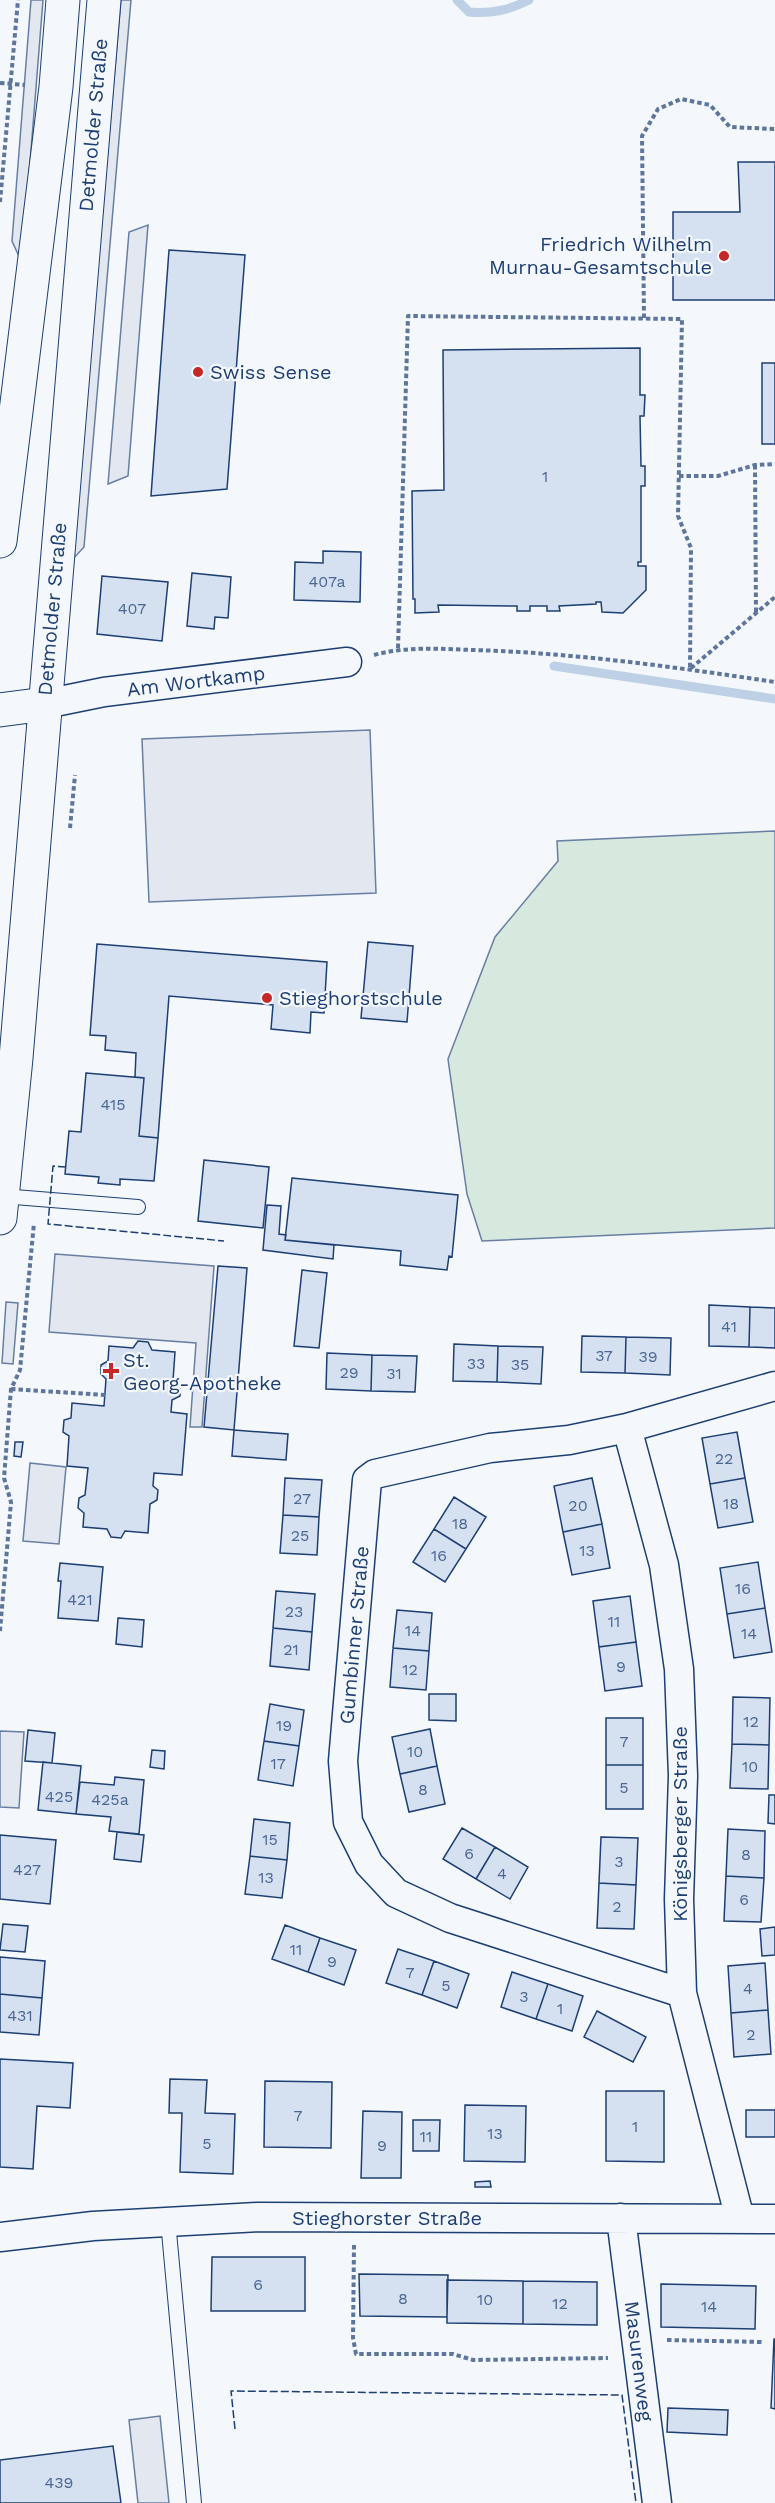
<svg xmlns="http://www.w3.org/2000/svg" width="775" height="2503" font-family="'Work Sans',sans-serif">
	<style>
		.green { fill: #d7e8df; stroke: #687fa3; stroke-width: 1.5 }
		.parking { fill: #e3e8f0; stroke: #687fa3; stroke-width: 1.5 }
		.lines { fill: none; stroke-linecap: round; stroke-linejoin: round }
		.stream { stroke: #bed0e5; stroke-width: 9 }
		.building { fill: #d5e0f0; stroke: #1d3f73; stroke-width: 1.5 }
		.service-casing { stroke: #1d3f73; stroke-width: 16 }
		.minor-casing { stroke: #1d3f73; stroke-width: 31 }
		.primary-casing { stroke: #1d3f73; stroke-width: 35 }
		.path { stroke: #5e769c; stroke-width: 4; stroke-dasharray: 4.5 3; stroke-linecap: butt }
		.service { stroke: #f4f7fb; stroke-width: 14 }
		.minor { stroke: #f4f7fb; stroke-width: 28 }
		.primary { stroke: #f4f7fb; stroke-width: 33 }
		.fence { stroke: #1d3f73; stroke-width: 1.5; stroke-dasharray: 8 3; stroke-linecap: butt }
		.poi-dot { fill: #c62828; stroke: #f4f7fb; stroke-width: 2 }
		.labels { text-anchor: middle; dominant-baseline: central; stroke-width: 4.5; stroke-linejoin: round; paint-order: stroke }
		.number-label { font-size: 16px; fill: #4b6792 }
		.street-label { font-size: 20px; fill: #1d3f73; stroke: #f4f7fb }
		.poi-label { font-size: 20px; fill: #1d3f73; stroke: #f4f7fb; text-anchor: start }
	</style>
	<rect width="100%" height="100%" fill="#f4f7fb"/>
	<!-- green -->
	<path class="green" d="M775 831V1228L482 1241 467 1194 448 1059 495 937 558 861 557 841Z"/>
	<!-- parking -->
	<path class="parking" d="M31 0H43L22 263 12 241Z
		M121 0H131L84 547 72 560Z
		M148 225 128 476 108 484 129 232Z
		M370 730 376 893 149 902 142 739Z
		M55 1254 214 1266 202 1427H190L196 1343 49 1332Z
		M6 1302 18 1303 13 1364 2 1363Z
		M30 1463 66 1467 59 1544 23 1541Z
		M0 1731 24 1732 19 1808 0 1807Z
		M160 2416 169 2503H138L129 2420Z"/>
	<g class="lines">
		<!-- stream -->
		<path class="stream" d="M457 0 469 12C492 14 509 10 529 0
			M554 666 775 699"/>
	</g>
	<!-- building -->
	<path class="building" d="M738 162H775V300H673V212H740Z
		M169 250 245 255 227 489 151 496Z
		M640 348V395H645L644 416H640L641 466H645V486H641V562H638V566H646V590L623 613 602 612 601 602H596V604L559 606 560 611H547V606H530V611H517V606L438 605 439 612 415 613V599H413L412 491 444 490 443 350Z
		M762 363H775V444H762Z
		M323 551 361 552 360 602 294 600 295 562 323 563Z
		M192 573 231 577 228 618 215 617 214 629 187 626Z
		M102 576 168 582 162 641 97 634Z
		M368 942 413 946 407 1022 361 1018Z
		M97 944 327 962 324 1013 311 1012 310 1033 271 1029 273 1005 169 996 158 1138 139 1136 144 1078 135 1077 136 1053 105 1050 106 1036 90 1035Z
		M86 1073 144 1078 139 1136 158 1138 154 1181 120 1179V1185L98 1183 99 1177 65 1174 69 1131 81 1132Z
		M204 1160 269 1167 263 1228 198 1221Z
		M292 1178 458 1195 452 1257 449 1256 447 1270 400 1265 401 1251 285 1240Z
		M267 1205 281 1206 279 1234 286 1235 285 1240 334 1245 333 1259 263 1250Z
		M218 1266 247 1268 234 1430 204 1427Z
		M302 1270 327 1273 319 1348 294 1346Z
		M709 1305 750 1307 749 1347 709 1346Z
		M750 1307 775 1308V1348L749 1347Z
		M582 1336 626 1337 625 1373 581 1372Z
		M626 1337 671 1338 670 1375 625 1373Z
		M138 1341 148 1342 152 1350 175 1352 173 1381 180 1386V1396L172 1400 171 1412 187 1414 182 1475 154 1473 153 1486 158 1490 157 1500 150 1504 148 1533 125 1531 121 1538 111 1537 107 1529 83 1527 84 1513 78 1508 79 1498 85 1495 88 1468 67 1466 69 1436 63 1432 64 1420 71 1418 72 1403 104 1406 106 1379 101 1374V1365L108 1361 109 1346 133 1348Z
		M454 1344 498 1346 497 1382 453 1381Z
		M498 1346 543 1347 541 1384 497 1382Z
		M327 1353 372 1355 371 1391 326 1389Z
		M372 1355 417 1356 415 1392 371 1391Z
		M234 1430 288 1434 286 1460 232 1456Z
		M737 1432 745 1478 710 1484 702 1438Z
		M15 1442H23L21 1457 14 1456Z
		M285 1478 322 1480 319 1517 283 1515Z
		M592 1478 602 1524 563 1532 554 1486Z
		M745 1478 753 1522 718 1528 710 1484Z
		M454 1497 486 1517 466 1549 434 1529Z
		M283 1515 319 1517 317 1555 280 1553Z
		M602 1524 610 1568 572 1575 563 1532Z
		M434 1529 466 1549 445 1582 413 1562Z
		M758 1562 765 1608 727 1614 720 1568Z
		M60 1563 103 1567 98 1621 58 1618 61 1581H58Z
		M276 1591 315 1594 312 1632 273 1628Z
		M630 1596 636 1642 599 1647 593 1601Z
		M765 1608 772 1652 734 1658 727 1614Z
		M397 1610 432 1613 429 1651 393 1648Z
		M118 1618 144 1620 142 1647 116 1644Z
		M273 1628 312 1632 309 1670 270 1666Z
		M636 1642 642 1686 605 1691 599 1647Z
		M393 1648 429 1651 426 1690 390 1687Z
		M429 1694H456V1721L429 1720Z
		M733 1697 770 1698 769 1745 732 1744Z
		M270 1704 304 1710 299 1746 264 1741Z
		M606 1718H643V1765H606Z
		M430 1729 437 1766 400 1774 392 1737Z
		M28 1730 55 1733 52 1763 25 1761Z
		M264 1741 299 1746 293 1786 258 1780Z
		M732 1744 769 1745 768 1789 730 1788Z
		M152 1750 165 1751 164 1769 150 1767Z
		M43 1762 81 1766 76 1814 38 1810Z
		M606 1765H643V1809H606Z
		M437 1766 445 1804 409 1812 400 1774Z
		M115 1777 144 1780 139 1834 109 1831 111 1817 76 1814 80 1782 114 1785Z
		M769 1795H775V1824L768 1823Z
		M254 1819 290 1823 287 1860 250 1856Z
		M462 1828 495 1847 476 1879 443 1859Z
		M728 1829 765 1831 764 1878 726 1876Z
		M117 1832 144 1835 141 1862 114 1859Z
		M0 1835 56 1840 50 1904 0 1899Z
		M601 1837 638 1838 636 1885 599 1883Z
		M495 1847 528 1867 510 1899 476 1879Z
		M250 1856 287 1860 282 1898 245 1894Z
		M726 1876 764 1878 761 1922 724 1921Z
		M599 1883 636 1885 634 1929 597 1928Z
		M3 1924 28 1926 25 1952 0 1950Z
		M285 1925 320 1938 308 1972 272 1959Z
		M775 1927V1955L762 1956 760 1929Z
		M320 1938 356 1950 344 1985 308 1972Z
		M398 1949 434 1961 422 1995 386 1983Z
		M0 1957 45 1961 42 1998 0 1994Z
		M434 1961 469 1974 457 2008 422 1995Z
		M765 1963 768 2010 731 2013 728 1966Z
		M512 1972 548 1984 536 2019 501 2007Z
		M548 1984 583 1996 572 2031 536 2019Z
		M0 1994 42 1998 39 2035 0 2032Z
		M768 2010 771 2054 734 2057 731 2013Z
		M597 2011 646 2037 633 2062 584 2037Z
		M0 2059 73 2063 70 2108 37 2106 33 2169 0 2167Z
		M170 2079 207 2080 205 2113 235 2114 233 2174 180 2172 182 2113H169Z
		M265 2081 332 2082 331 2148 264 2147Z
		M606 2091H664V2162L606 2161Z
		M465 2105 526 2106 525 2162 464 2161Z
		M746 2110H775V2137H746Z
		M363 2111 402 2112 401 2178H361Z
		M413 2120H440L439 2151H413Z
		M490 2181 491 2187H475V2182Z
		M212 2257H305V2311H211Z
		M359 2274 448 2275 447 2317 360 2316Z
		M447 2280 523 2281V2324L447 2323Z
		M523 2281 597 2282V2325L523 2324Z
		M661 2284 756 2286 755 2329 661 2327Z
		M774 2339H775V2409L771 2408Z
		M668 2408 728 2410 727 2435 667 2432Z
		M113 2446 121 2503H0V2460Z"/>
	<g class="lines">
		<!-- service casing -->
		<g class="service-casing">
			<path id="service" d="M2 1196 138 1207
				M168 2221 194 2503"/>
		</g>
		<!-- minor casing -->
		<g class="minor-casing">
			<path id="minor" d="M45 704 104 692 347 662
				M627 1428 664 1565 679 1669 683 1776 679 1899 682 1993 740 2219
				M682 1993 450 1918 396 1893 369 1864 348 1822 343 1761 367 1480 375 1474 490 1448 569 1440 627 1428 775 1386
				M621 2218 657 2503
				M0 2237 93 2226 258 2217 775 2219"/>
		</g>
		<!-- primary casing -->
		<g class="primary-casing">
			<path id="primary" d="M0 541 56 87 63 0
				M0 710 45 704
				M0 1218 16 1058 104 0"/>
		</g>
		<!-- path -->
		<path class="path" d="M0 83 25 85
			M0 202 18 0
			M644 318 642 136 658 109 681 99 710 105 730 127 775 129
			M755 465 756 612
			M679 476H718L755 465 775 464
			M398 648 408 316 682 319 678 516 691 548 690 669 775 597
			M374 655C407 646 440 649 474 650 575 653 675 667 775 682
			M70 828 75 775
			M11 1389 105 1395
			M0 1631 11 1502 4 1478 11 1389 20 1370 34 1223
			M354 2245 353 2338 356 2354H453L473 2360 608 2358
			M667 2340 762 2342"/>
		<!-- service -->
		<use href="#service" class="service"/>
		<!-- minor -->
		<use href="#minor" class="minor"/>
		<!-- primary -->
		<use href="#primary" class="primary"/>
		<!-- fence -->
		<path class="fence" d="M66 1167 53 1166 48 1224 224 1241
			M235 2429 231 2391 622 2395 636 2503"/>
	</g>
	<!-- markers -->
	<g class="poi-dot">
		<circle cx="724" cy="256" r="6"/>
		<circle cx="198" cy="372" r="6"/>
		<circle cx="267" cy="998" r="6"/>
		<path d="M108 1362h6v6h6v6h-6v6h-6v-6h-6v-6h6z"/>
	</g>
	<g class="labels">
		<!-- number labels -->
		<g class="number-label">
			<text x="545" y="476">1</text>
			<text x="327" y="581">407a</text>
			<text x="132" y="608">407</text>
			<text x="113" y="1104">415</text>
			<text x="729" y="1326">41</text>
			<text x="604" y="1355">37</text>
			<text x="648" y="1356">39</text>
			<text x="476" y="1363">33</text>
			<text x="520" y="1364">35</text>
			<text x="349" y="1372">29</text>
			<text x="394" y="1373">31</text>
			<text x="724" y="1458">22</text>
			<text x="302" y="1498">27</text>
			<text x="731" y="1503">18</text>
			<text x="578" y="1505">20</text>
			<text x="460" y="1523">18</text>
			<text x="300" y="1535">25</text>
			<text x="587" y="1550">13</text>
			<text x="439" y="1555">16</text>
			<text x="743" y="1588">16</text>
			<text x="80" y="1599">421</text>
			<text x="294" y="1611">23</text>
			<text x="614" y="1621">11</text>
			<text x="413" y="1630">14</text>
			<text x="749" y="1633">14</text>
			<text x="291" y="1649">21</text>
			<text x="621" y="1666">9</text>
			<text x="410" y="1669">12</text>
			<text x="751" y="1721">12</text>
			<text x="284" y="1725">19</text>
			<text x="624" y="1741">7</text>
			<text x="415" y="1751">10</text>
			<text x="278" y="1763">17</text>
			<text x="750" y="1766">10</text>
			<text x="624" y="1787">5</text>
			<text x="423" y="1789">8</text>
			<text x="59" y="1796">425</text>
			<text x="110" y="1799">425a</text>
			<text x="270" y="1839">15</text>
			<text x="469" y="1853">6</text>
			<text x="746" y="1854">8</text>
			<text x="619" y="1861">3</text>
			<text x="27" y="1869">427</text>
			<text x="502" y="1873">4</text>
			<text x="266" y="1877">13</text>
			<text x="744" y="1899">6</text>
			<text x="617" y="1906">2</text>
			<text x="296" y="1949">11</text>
			<text x="332" y="1961">9</text>
			<text x="410" y="1972">7</text>
			<text x="446" y="1985">5</text>
			<text x="748" y="1988">4</text>
			<text x="524" y="1996">3</text>
			<text x="560" y="2008">1</text>
			<text x="20" y="2015">431</text>
			<text x="751" y="2034">2</text>
			<text x="298" y="2115">7</text>
			<text x="635" y="2126">1</text>
			<text x="495" y="2133">13</text>
			<text x="426" y="2136">11</text>
			<text x="207" y="2143">5</text>
			<text x="382" y="2145">9</text>
			<text x="258" y="2284">6</text>
			<text x="403" y="2298">8</text>
			<text x="485" y="2299">10</text>
			<text x="560" y="2303">12</text>
			<text x="709" y="2306">14</text>
			<text x="59" y="2482">439</text>
		</g>
		<!-- street labels -->
		<g class="street-label">
			<text transform="translate(93 125) rotate(-85)">Detmolder Straße</text>
			<text transform="translate(52 609) rotate(-85)">Detmolder Straße</text>
			<text transform="translate(196 681) rotate(-7)">Am Wortkamp</text>
			<text transform="translate(354 1635) rotate(-85)">Gumbinner Straße</text>
			<text transform="translate(680 1824) rotate(-90)">Königsberger Straße</text>
			<text x="387" y="2218">Stieghorster Straße</text>
			<text transform="translate(639 2361) rotate(83)">Masurenweg</text>
		</g>
		<!-- poi labels -->
		<g class="poi-label">
			<text x="712" y="244" text-anchor="end">Friedrich Wilhelm<tspan x="712" dy="23">Murnau-Gesamtschule</tspan></text>
			<text x="210" y="372">Swiss Sense</text>
			<text x="279" y="998">Stieghorstschule</text>
			<text x="123" y="1360">St.<tspan x="123" dy="23">Georg-Apotheke</tspan></text>
		</g>
	</g>
</svg>
